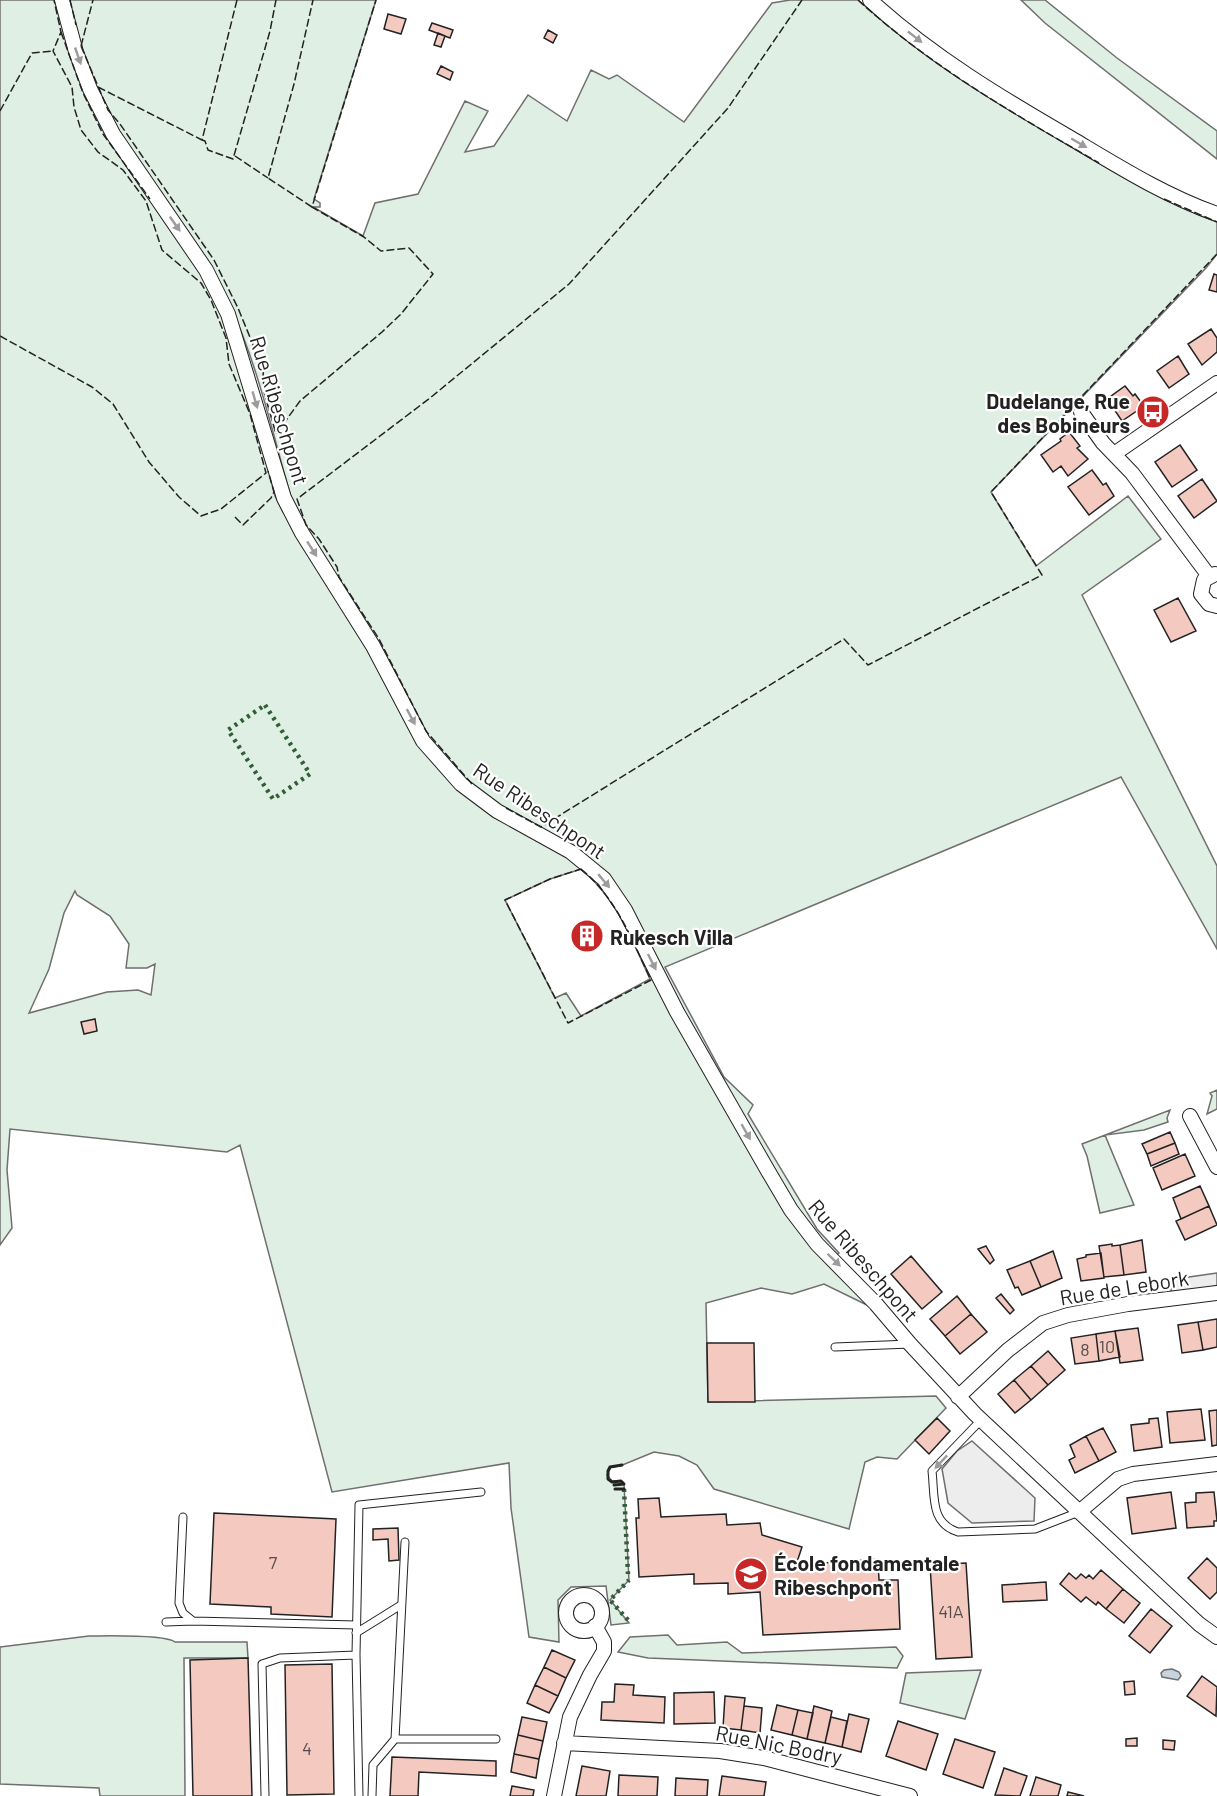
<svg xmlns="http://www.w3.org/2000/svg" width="1217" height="1796" font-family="Barlow,sans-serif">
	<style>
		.green { fill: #e0efe3; stroke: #6f6f6f; stroke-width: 1.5; fill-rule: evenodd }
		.parking { fill: #ededed; stroke: #6f6f6f; stroke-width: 1.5 }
		.water { fill: #c7d3dd; stroke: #6f6f6f; stroke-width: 1.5 }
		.building { fill: #f3c9c0; stroke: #222; stroke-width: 1.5 }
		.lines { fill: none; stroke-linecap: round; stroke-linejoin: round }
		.lane-casing { stroke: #222; stroke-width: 9 }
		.street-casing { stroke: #222; stroke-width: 16 }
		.lane { stroke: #fff; stroke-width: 7 }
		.street { stroke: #fff; stroke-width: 14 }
		.hedge { stroke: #2f5e38; stroke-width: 4.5; stroke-dasharray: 3 4.5; stroke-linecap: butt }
		.fence { stroke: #222; stroke-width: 1.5; stroke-dasharray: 8 3; stroke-linecap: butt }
		.wall { stroke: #222; stroke-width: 3 }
		.oneway { fill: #9c9c9c }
		.labels { text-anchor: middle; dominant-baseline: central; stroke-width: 4.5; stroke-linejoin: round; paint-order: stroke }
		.number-label { font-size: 18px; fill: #564c4a }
		.poi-label { font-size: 21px; font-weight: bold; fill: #222; stroke: #fff; text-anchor: start }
		.street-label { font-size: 21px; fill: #222; stroke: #fff }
	</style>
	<rect width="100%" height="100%" fill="#fff"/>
	<!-- green -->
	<path class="green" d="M0 0H376L314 199 320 203V207H313L363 236 375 203 418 194 465 101 488 111 465 152 494 146 528 95 567 121 591 70 609 79 617 75 684 122 772 3 790 0H858C924 59 999 105 1075 149 1122 176 1167 203 1217 222V254L1206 268 991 492 1036 566 1128 496 1161 539 1082 595 1217 866V949L1121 777 665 967 724 1077 753 1105 748 1114 817 1229 839 1253 828 1263 869 1306 824 1284 792 1294 761 1288 706 1303 708 1402 936 1396 946 1408 897 1459 877 1457 865 1462 849 1529 714 1489 697 1465 679 1456 654 1452 620 1466 611 1467 607 1475 612 1481H621L624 1484 629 1580 610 1600 629 1623 611 1625 606 1586 571 1587 558 1600 559 1642 529 1637 511 1508 509 1463 332 1492 240 1145 227 1152 10 1129 7 1170 12 1228 0 1245ZM120 139C158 192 202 243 229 303 263 376 277 457 302 533L283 512 275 496 245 372 225 315 191 252ZM581 869C617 899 631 938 650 979L581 1016 566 993 555 998 505 900 550 879ZM75 891 77 895 110 916 129 944 126 968H147L155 964 151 995 138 990 107 992 29 1013 49 969 64 913Z
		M1021 0H1045L1117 58 1217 131V159L1045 23Z
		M1217 1090V1109L1207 1114 1212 1096 1210 1093Z
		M1170 1110 1167 1118 1168 1122 1144 1130 1105 1135 1134 1205 1100 1213 1087 1156 1082 1144Z
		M668 1635 677 1645 727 1642 742 1653 896 1647 903 1656 897 1668 648 1658 618 1652 630 1637Z
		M89 1636C106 1636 164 1634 175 1642H247L248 1658H184L185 1796H100L99 1788 0 1784V1647Z
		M981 1670 965 1719 900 1703 906 1673Z"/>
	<!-- parking -->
	<path class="parking" d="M1217 1273V1286L1170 1293 1175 1279Z
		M972 1441 1035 1498 1034 1521 972 1523 948 1503 942 1469 957 1451Z"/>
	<!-- water -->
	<path class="water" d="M1172 1669 1179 1672 1181 1676 1178 1680 1162 1677 1161 1673 1164 1670Z"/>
	<!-- building -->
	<path class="building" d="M388 14 406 19 401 34 384 29Z
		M432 23 453 30 450 38 429 30Z
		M548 30 557 35 553 43 544 38Z
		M438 33 445 36 441 47 434 45Z
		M441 66 453 72 450 80 437 74Z
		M1214 274 1217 275V292L1209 290Z
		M1211 329 1217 338V352L1202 365 1188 344Z
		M1178 356 1189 374 1169 388 1157 371Z
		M1125 386 1133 396 1135 394 1144 406 1122 421 1107 399Z
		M1069 432 1080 446 1077 448 1088 459 1068 476 1061 466 1053 472 1041 455 1061 441 1060 439Z
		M1180 445 1197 470 1172 487 1155 462Z
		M1092 470 1103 485 1106 483 1114 496 1089 515 1068 487Z
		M1202 479 1217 501 1194 518 1178 496Z
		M1178 598 1196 631 1171 642 1154 610Z
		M589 924 598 943 585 949 576 930Z
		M95 1019 97 1031 84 1034 81 1022Z
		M1170 1132 1175 1143 1147 1154 1142 1144Z
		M1175 1143 1179 1154 1151 1166 1147 1154Z
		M1185 1154 1195 1176 1162 1190 1153 1168Z
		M1200 1186 1209 1206 1181 1219 1173 1198Z
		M1209 1206 1217 1225 1185 1240 1176 1221Z
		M1142 1240 1146 1272 1124 1275 1120 1245Z
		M1112 1244V1246L1120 1245 1124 1275 1104 1277 1099 1246Z
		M986 1246 994 1260 990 1264 978 1249Z
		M1053 1251 1062 1278 1041 1287 1030 1261Z
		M1101 1253 1104 1278 1081 1281 1077 1259 1086 1257V1255Z
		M911 1256 942 1292 922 1309 891 1274Z
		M1030 1261 1041 1287 1022 1295 1018 1287 1015 1288 1007 1270Z
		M1001 1294 1014 1310 1010 1314 996 1298Z
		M957 1296 971 1314 945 1336 930 1319Z
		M971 1314 987 1332 960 1354 945 1336Z
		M1217 1319V1347L1203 1350 1198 1322Z
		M1198 1322 1203 1350 1182 1353 1178 1325Z
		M1138 1328 1143 1360 1120 1363 1115 1331Z
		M1115 1331 1120 1357 1099 1361 1096 1334Z
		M1096 1334 1099 1361 1075 1364 1071 1338Z
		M707 1343H754L755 1402H708Z
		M1048 1351 1065 1370 1048 1385 1031 1366Z
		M1031 1366 1048 1385 1031 1400 1014 1380Z
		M1014 1380 1031 1400 1015 1413 998 1394Z
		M1201 1409 1205 1440 1170 1443 1167 1412Z
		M1217 1410V1445L1212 1446 1209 1411Z
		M937 1418 950 1431 929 1454 915 1440Z
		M1158 1418 1162 1447 1134 1451 1131 1425 1149 1423V1419Z
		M1103 1428 1116 1452 1099 1461 1086 1436Z
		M1086 1436 1099 1461 1075 1473 1069 1460 1075 1457 1070 1445Z
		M1171 1492 1176 1528 1132 1534 1127 1498Z
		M1214 1492 1217 1521H1214V1526L1187 1528 1185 1503 1196 1502V1493Z
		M659 1498 661 1517 726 1514 727 1525 760 1523 762 1535 802 1547 796 1565 878 1559 879 1580H898L900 1629 763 1635 760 1592 728 1594V1583L694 1584V1574L639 1577 636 1518H639L638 1499Z
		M214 1513 336 1519 332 1617 271 1614V1607L210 1604Z
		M398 1528 399 1560 389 1561 388 1539 373 1540V1529Z
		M1207 1558 1217 1568V1592L1210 1599 1188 1578Z
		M966 1563 972 1657 936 1659 930 1565Z
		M1101 1570 1123 1589 1106 1609 1098 1602 1096 1605 1086 1597 1081 1602 1060 1584 1069 1573 1076 1579 1081 1574 1086 1578 1089 1575 1093 1579Z
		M1046 1582 1047 1600 1003 1602 1002 1585Z
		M1123 1589 1140 1603 1124 1623 1106 1609Z
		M1151 1609 1172 1626 1150 1653 1129 1636Z
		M552 1650 575 1660 566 1678 544 1667Z
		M248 1658 252 1796H193L190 1660Z
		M332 1664 334 1794 287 1795 285 1665Z
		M544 1667 566 1678 558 1696 535 1685Z
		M1202 1676 1217 1687 1216 1716 1187 1696Z
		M1134 1681 1135 1694 1125 1695 1124 1682Z
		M615 1684 634 1685 633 1695 665 1697 664 1723 601 1720 602 1702H614Z
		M535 1685 558 1696 549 1713 527 1703Z
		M714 1692 715 1723 674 1724V1693Z
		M725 1696 745 1698 741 1730 723 1728Z
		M777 1705 798 1710 792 1735 771 1730Z
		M744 1706 762 1708 760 1733 741 1730Z
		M814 1706 832 1711 825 1743 807 1739Z
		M798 1710 813 1713 807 1739 792 1735Z
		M849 1714 869 1719 861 1752 842 1747Z
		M522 1717 547 1722 543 1741 518 1735Z
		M831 1717 847 1721 842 1747 825 1743Z
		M898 1721 938 1734 926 1770 886 1756Z
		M518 1735 543 1741 539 1759 514 1754Z
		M1137 1738V1746H1126V1739Z
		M955 1739 995 1752 983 1788 943 1774Z
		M1163 1740 1175 1741 1174 1750 1163 1749Z
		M514 1754 539 1759 536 1778 511 1772Z
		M392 1757 496 1761V1776L419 1772 418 1796H390Z
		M582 1766 610 1771 606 1796H576Z
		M1004 1768 1027 1776 1020 1796 995 1795Z
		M619 1775 658 1777 657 1796H618Z
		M722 1776 766 1782 764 1796H719Z
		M1036 1777 1061 1785 1058 1796H1030Z
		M676 1778 708 1780 707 1796H675Z
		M512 1786 534 1790 533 1796H510Z
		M1068 1792 1084 1796H1067Z"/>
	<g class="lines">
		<!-- lane casing -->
		<g class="lane-casing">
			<path id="lane" d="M835 1347 910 1344
				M981 1420 932 1471C935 1497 930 1523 958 1532L1035 1529 1079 1512
				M183 1517 179 1603 183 1613 193 1621 356 1625
				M166 1622 193 1621
				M356 1633 401 1605
				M395 1739 405 1542
				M265 1796 262 1664 280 1658 356 1655
				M359 1796 356 1655 359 1505 481 1492
				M372 1796 373 1765 395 1739H496"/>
		</g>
		<!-- street casing -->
		<g class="street-casing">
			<path id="street" d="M62 0 76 52 90 89 113 134 206 270 228 314 284 498 302 533 373 646 423 741 461 784 497 811 571 852 604 879 625 910 677 1012 768 1171 791 1210 817 1244 876 1304 910 1344 975 1414 1199 1624 1217 1637
				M870 0C931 56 1003 99 1074 140 1121 168 1166 196 1217 214
				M1081 412 1103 443 1132 473 1209 576
				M1114 454 1217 383
				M1215 574 1204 580 1201 594 1209 604 1217 606
				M1190 1116 1217 1167
				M958 1397 1008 1350 1043 1323 1068 1315 1128 1304 1217 1293
				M1079 1512 1118 1479 1133 1474 1217 1464
				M566 1613a18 18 0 1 1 36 0a18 18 0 1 1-36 0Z
				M564 1743 720 1751 764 1758 910 1796
				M554 1796 570 1717 590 1675 604 1651V1642L595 1626"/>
		</g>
		<!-- lane -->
		<use href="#lane" class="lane"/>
		<!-- street -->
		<use href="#street" class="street"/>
		<!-- hedge -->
		<path class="hedge" d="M265 705 310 774 273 799 228 730Z
			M624 1489 628 1574
			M628 1620 610 1600 629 1580"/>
		<!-- fence -->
		<path class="fence" d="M70 0 76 25
			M237 0 202 140 205 141 208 150 233 159 270 31 276 0
			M858 0C930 66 1014 114 1099 163
			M61 32 83 93 103 134 150 199
			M81 46 108 110 120 124 214 260 238 308 263 369 264 392 276 434 300 401 382 332 401 314 433 274 409 248 381 251 364 237 312 207 376 0
			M81 46 93 0
			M98 87 202 140
			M0 111 32 53 53 51
			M235 156 268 178
			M1164 199 1217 222
			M312 207 268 178 294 84 313 0
			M0 336 92 387 113 404 149 462 179 497 201 516 221 509 266 473 250 414 229 364 226 338 211 300 201 283 162 250 146 201 123 170 98 152 81 130 74 107 72 87 53 51 61 32 54 0
			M235 517 243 525 271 498 274 492 268 471
			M472 784 426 731 379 639 339 577 337 567 319 539 306 525 297 499 430 398 569 284 728 108 802 0
			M506 808 541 827 844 639 868 665 1042 575 991 492 1217 254
			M581 869C617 899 631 938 651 980L568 1023 505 900 550 879Z"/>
		<!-- wall -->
		<path class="wall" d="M614 1485 624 1484 621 1481 612 1482 608 1479V1471L610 1467 622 1465
			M615 1489H624"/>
	</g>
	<!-- one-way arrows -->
	<defs><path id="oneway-solid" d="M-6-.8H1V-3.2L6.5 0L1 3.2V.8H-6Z" transform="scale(1.5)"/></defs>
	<g class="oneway">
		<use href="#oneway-solid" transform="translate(915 37) rotate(38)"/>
		<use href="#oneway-solid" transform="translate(78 56) rotate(71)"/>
		<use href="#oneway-solid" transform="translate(1079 143) rotate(30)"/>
		<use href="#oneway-solid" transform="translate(175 224) rotate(55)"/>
		<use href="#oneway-solid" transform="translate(255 400) rotate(74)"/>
		<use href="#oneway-solid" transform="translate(312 549) rotate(57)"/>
		<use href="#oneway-solid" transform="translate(411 717) rotate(62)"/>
		<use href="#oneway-solid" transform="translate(604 881) rotate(50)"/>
		<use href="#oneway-solid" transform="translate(652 962) rotate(63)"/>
		<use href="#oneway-solid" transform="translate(746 1132) rotate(60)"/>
		<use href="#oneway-solid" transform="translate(834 1260) rotate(44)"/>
		<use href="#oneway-solid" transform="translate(941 1462) rotate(133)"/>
	</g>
	<!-- icons -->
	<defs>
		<g id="bus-disc" transform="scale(1.725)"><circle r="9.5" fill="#c62828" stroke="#fff"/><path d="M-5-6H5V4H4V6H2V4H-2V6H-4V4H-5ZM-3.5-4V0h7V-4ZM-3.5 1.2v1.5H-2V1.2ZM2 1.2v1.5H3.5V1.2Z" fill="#fff"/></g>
		<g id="building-disc" transform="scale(1.725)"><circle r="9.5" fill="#c62828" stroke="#fff"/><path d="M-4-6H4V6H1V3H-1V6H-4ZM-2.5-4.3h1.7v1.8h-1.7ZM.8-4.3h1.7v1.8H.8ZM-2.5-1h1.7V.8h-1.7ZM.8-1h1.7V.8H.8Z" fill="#fff"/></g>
		<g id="school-disc" transform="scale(1.725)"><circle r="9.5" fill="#c62828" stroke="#fff"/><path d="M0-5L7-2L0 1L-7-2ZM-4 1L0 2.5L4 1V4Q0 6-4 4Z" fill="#fff"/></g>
	</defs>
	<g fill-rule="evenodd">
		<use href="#bus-disc" x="1153" y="412"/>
		<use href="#building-disc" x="587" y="936"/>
		<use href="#school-disc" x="751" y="1574"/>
	</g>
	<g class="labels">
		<!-- number labels -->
		<g class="number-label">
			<text x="1107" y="1346">10</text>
			<text x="1085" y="1349">8</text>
			<text x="273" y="1562">7</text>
			<text x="951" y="1611">41A</text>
			<text x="307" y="1748">4</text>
		</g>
		<!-- poi labels -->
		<g class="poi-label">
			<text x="1130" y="400" text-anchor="end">Dudelange, Rue<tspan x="1130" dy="24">des Bobineurs</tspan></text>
			<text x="610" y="936">Rukesch Villa</text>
			<text x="774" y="1562">École fondamentale<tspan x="774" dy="24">Ribeschpont</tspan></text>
		</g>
		<!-- street labels -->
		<g class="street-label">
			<text transform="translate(280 410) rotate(73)">Rue Ribeschpont</text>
			<text transform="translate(540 810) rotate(34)">Rue Ribeschpont</text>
			<text transform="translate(864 1260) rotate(49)">Rue Ribeschpont</text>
			<text transform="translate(1124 1287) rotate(-9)">Rue de Lebork</text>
			<text transform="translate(779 1744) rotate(11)">Rue Nic Bodry</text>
		</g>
	</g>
</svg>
